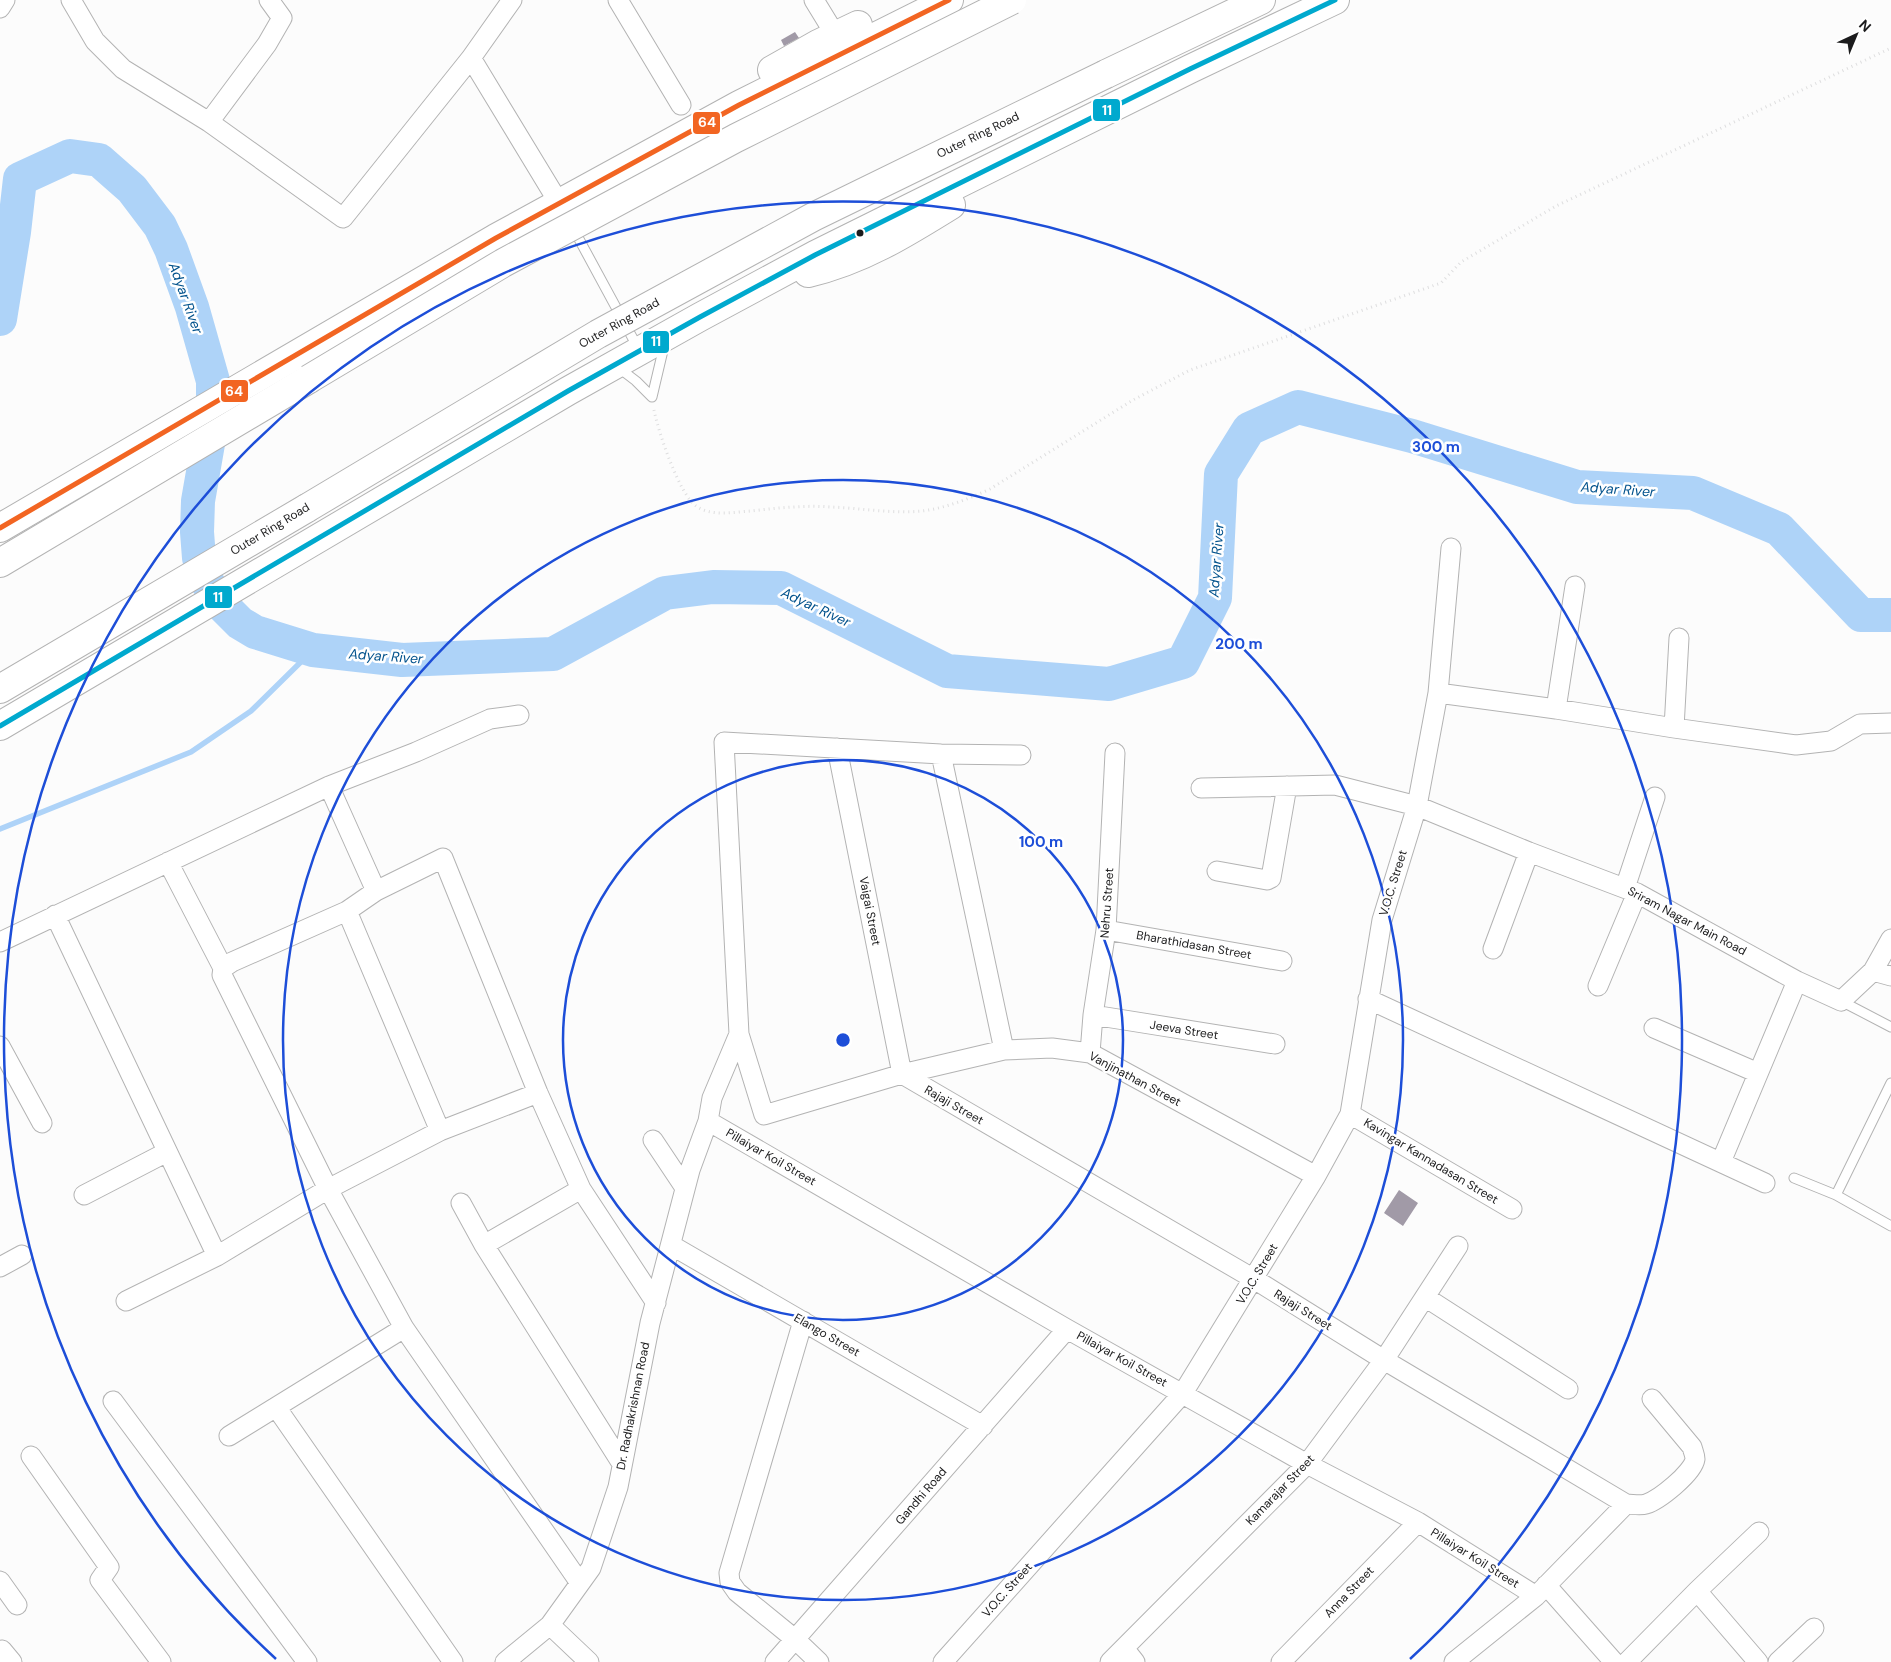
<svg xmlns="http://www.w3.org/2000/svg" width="1891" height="1662" font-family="'DM Sans',sans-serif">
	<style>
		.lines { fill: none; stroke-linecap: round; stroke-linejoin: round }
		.stream { stroke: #aed3f8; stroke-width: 5.5 }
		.river { stroke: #aed3f8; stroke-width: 34 }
		.building { fill: #a19aa7 }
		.service-casing { stroke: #b3b3b3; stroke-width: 11 }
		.minor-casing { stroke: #b3b3b3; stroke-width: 21 }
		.primary-casing { stroke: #b3b3b3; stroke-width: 30 }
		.motorway-casing { stroke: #b3b3b3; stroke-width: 30 }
		.path { stroke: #dededf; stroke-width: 3; stroke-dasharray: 1 4; stroke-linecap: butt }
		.service { stroke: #fff; stroke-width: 9 }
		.minor { stroke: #fff; stroke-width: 19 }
		.primary { stroke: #fff; stroke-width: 28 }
		.motorway { stroke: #fff; stroke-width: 28 }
		.motorway-bridge-casing { stroke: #b3b3b3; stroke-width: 30; stroke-linecap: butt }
		.motorway-bridge { stroke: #fff; stroke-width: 28 }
		.bus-1-casing { stroke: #fff; stroke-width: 9 }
		.bus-2-casing { stroke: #fff; stroke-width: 9 }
		.bus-1 { stroke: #f26522; stroke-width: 5 }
		.bus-2 { stroke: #00a9ce; stroke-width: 5 }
		.ring { fill: none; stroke: #1d4ed8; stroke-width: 2.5 }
		.bus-dot { fill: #1c1c1d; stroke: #fff; stroke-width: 2 }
		.labels { text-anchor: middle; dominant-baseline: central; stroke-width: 5; stroke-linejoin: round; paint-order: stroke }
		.street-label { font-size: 12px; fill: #1c1c1d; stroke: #fff }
		.water-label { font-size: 14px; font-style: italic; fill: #02528c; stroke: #fff }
		.centre { fill: #1d4ed8; stroke: #fff; stroke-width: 2.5 }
		.ring-label { font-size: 15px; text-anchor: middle; font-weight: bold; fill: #1d4ed8; stroke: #fff; stroke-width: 5; stroke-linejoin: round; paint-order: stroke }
		.line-badge { stroke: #fff; stroke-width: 2 }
		.badge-label { font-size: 14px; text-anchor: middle; font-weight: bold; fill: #fff }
	</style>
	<rect width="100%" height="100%" fill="#fcfcfc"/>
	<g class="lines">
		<!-- stream -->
		<path class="stream" d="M0 829 191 752 251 711 313 650"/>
		<!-- river -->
		<path class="river" d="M0 319 14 232 20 179 70 156 99 160 132 189 160 226 171 249 192 307 213 381V415L198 501 197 532 199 558 207 582 223 606 240 623 255 632 313 650 402 660 553 654 665 593 713 587 781 588 947 671 1109 684 1183 662 1215 598 1221 474 1249 429 1298 407 1412 436 1577 487 1693 493 1779 529 1861 615H1891"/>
	</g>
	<!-- building -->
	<path class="building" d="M795 32 799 38 784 46 781 40Z
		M1399 1190 1418 1203 1403 1226 1384 1213Z"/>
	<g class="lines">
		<!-- service casing -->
		<g class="service-casing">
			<path id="service" d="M573 228 638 348
				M619 368 636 381 652 397
				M652 397 665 342
				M1841 1001 1891 1027
				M1794 1178 1836 1195 1891 1226
				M1836 1195 1891 1083"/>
		</g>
		<!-- minor casing -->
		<g class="minor-casing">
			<path id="minor" d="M71 0 95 41 123 69 209 122 343 218 471 58
				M512 0 471 58 559 203
				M618 0 681 105
				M814 0 836 36
				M0 8 5 0
				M209 122 267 44 282 18 269 0
				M1438 693 1556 709 1674 728 1796 745 1831 741 1860 724 1891 723
				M1556 709 1575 586
				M1674 728 1679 638
				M837 748 902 1074 1254 1279 1384 1360 1626 1504C1632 1504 1640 1506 1646 1504 1659 1500 1693 1473 1695 1459 1695 1455 1693 1451 1692 1447L1652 1399
				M941 754 1004 1050
				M1021 755 941 754 724 742 739 1034 764 1115 902 1074 1004 1050 1052 1048 1090 1053 1316 1176
				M329 786 376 891
				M1201 788 1335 785 1417 806 1529 852 1637 893 1797 981 1841 1001 1873 971 1891 939
				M168 862 223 968
				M1217 871 1267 880 1271 878 1287 786
				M1625 888 1655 797
				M347 911 440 1131
				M55 915 217 1256
				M1106 930 1282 961
				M0 942 329 786 416 752 490 719 519 715
				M1493 949 1529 852
				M1873 971 1891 976
				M1598 986 1637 893
				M1368 999 1765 1183
				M1093 1015 1275 1044
				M1654 1028 1758 1073
				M0 1046 42 1123
				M1090 1053 1093 1015 1106 930 1115 753
				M1350 1114 1512 1209
				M708 1121 1067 1329 1307 1464 1418 1522 1536 1596
				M653 1140 685 1188
				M1721 1162 1797 981
				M84 1195 167 1152
				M461 1203 484 1245 622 1464
				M484 1245 581 1189
				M671 1245 983 1426
				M0 1267 22 1255
				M1425 1297 1568 1389
				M126 1301 217 1256 328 1189 440 1131 538 1093
				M803 1321 729 1573 730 1582 737 1592 796 1640 819 1662
				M113 1401 307 1662
				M276 1407 453 1662
				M229 1436 404 1328
				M31 1456 109 1567 100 1580 161 1662
				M0 1581 17 1605
				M580 1583 404 1328 328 1189 222 975 223 968 232 962 347 911 376 891 443 858 538 1093 581 1189 656 1303
				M1546 1585 1614 1662
				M1697 1591 1758 1662
				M550 1625 589 1662
				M1124 1648 1135 1662
				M2 1650 12 1662
				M505 1662 550 1625 591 1568 618 1487 650 1323 690 1170 708 1121 712 1098 739 1034
				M775 1662 1067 1329
				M943 1662 1183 1393 1316 1176 1350 1114 1382 920 1417 806 1438 693 1451 548
				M1110 1662 1307 1464 1384 1360 1458 1246
				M1281 1662 1418 1522
				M1454 1662 1536 1596 1626 1504
				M1627 1662 1697 1591 1759 1532
				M1778 1662 1814 1628"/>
		</g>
		<!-- primary casing -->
		<g class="primary-casing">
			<path id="primary" d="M772 70 818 44 858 25
				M808 273C861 261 906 233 951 205
				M0 528 496 238 739 105 949 0
				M0 726 568 391 700 317 815 255 1190 69 1335 0"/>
		</g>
		<!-- motorway casing -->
		<g class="motorway-casing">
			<path id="motorway" d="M1106 74 1261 0
				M0 563 309 379
				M0 689 307 508"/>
		</g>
		<!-- path -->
		<path class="path" d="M654 410C658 431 679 494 696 506 711 517 734 512 751 511 778 508 804 505 831 507 860 508 892 514 922 511 946 508 968 499 990 489L1133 400 1190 370 1441 283 1461 262 1556 206 1891 48"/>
		<!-- service -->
		<use href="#service" class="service"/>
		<!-- minor -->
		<use href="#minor" class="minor"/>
		<!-- primary -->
		<use href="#primary" class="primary"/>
		<!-- motorway -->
		<use href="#motorway" class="motorway"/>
		<!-- motorway-bridge casing -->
		<g class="motorway-bridge-casing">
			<path id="motorway-bridge" d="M309 379 503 263 736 138 1012 0
				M307 508 598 334 813 217 1106 74"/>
		</g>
		<!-- motorway-bridge -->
		<use href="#motorway-bridge" class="motorway-bridge"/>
		<!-- bus-1 casing -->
		<g class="bus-1-casing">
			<path id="bus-1" d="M0 528 496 238 739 105 949 0"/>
		</g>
		<!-- bus-2 casing -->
		<g class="bus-2-casing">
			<path id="bus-2" d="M0 726 568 391 700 317 815 255 1190 69 1335 0"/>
		</g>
		<!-- bus-1 -->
		<use href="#bus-1" class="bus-1"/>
		<!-- bus-2 -->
		<use href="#bus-2" class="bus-2"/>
	</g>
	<!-- distance rings -->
	<g class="ring">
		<circle cx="843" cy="1040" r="280"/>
		<circle cx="843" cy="1040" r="560"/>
		<path d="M276 1659A839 839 0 1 1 1410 1659"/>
	</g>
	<!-- markers -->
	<circle class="bus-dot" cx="860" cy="233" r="4.5"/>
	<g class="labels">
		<!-- street labels -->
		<g class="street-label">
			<text transform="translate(978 135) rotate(-26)">Outer Ring Road</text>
			<text transform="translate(619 323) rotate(-29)">Outer Ring Road</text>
			<text transform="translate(270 529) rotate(-31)">Outer Ring Road</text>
			<text transform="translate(1393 883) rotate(-73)">V.O.C. Street</text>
			<text transform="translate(1107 903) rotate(-86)">Nehru Street</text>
			<text transform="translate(870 911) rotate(79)">Vaigai Street</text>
			<text transform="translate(1687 921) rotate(28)">Sriram Nagar Main Road</text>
			<text transform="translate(1194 945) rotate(10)">Bharathidasan Street</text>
			<text transform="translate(1184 1030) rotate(9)">Jeeva Street</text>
			<text transform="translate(1135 1079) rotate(28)">Vanjinathan Street</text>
			<text transform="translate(954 1105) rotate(30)">Rajaji Street</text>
			<text transform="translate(771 1157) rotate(30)">Pillaiyar Koil Street</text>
			<text transform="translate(1431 1161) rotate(31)">Kavingar Kannadasan Street</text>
			<text transform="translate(1257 1274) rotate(-59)">V.O.C. Street</text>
			<text transform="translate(1303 1310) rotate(32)">Rajaji Street</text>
			<text transform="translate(827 1335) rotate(30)">Elango Street</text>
			<text transform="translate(1122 1359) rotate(29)">Pillaiyar Koil Street</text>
			<text transform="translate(633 1406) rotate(-79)">Dr. Radhakrishnan Road</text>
			<text transform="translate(1280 1490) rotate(-46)">Kamarajar Street</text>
			<text transform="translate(921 1496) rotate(-49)">Gandhi Road</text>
			<text transform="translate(1475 1558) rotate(32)">Pillaiyar Koil Street</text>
			<text transform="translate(1007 1590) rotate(-48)">V.O.C. Street</text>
			<text transform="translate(1349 1592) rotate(-46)">Anna Street</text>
		</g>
		<!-- water labels -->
		<g class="water-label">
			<text transform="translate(186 298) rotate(70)">Adyar River</text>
			<text transform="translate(1618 489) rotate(4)">Adyar River</text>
			<text transform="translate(1216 560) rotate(-86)">Adyar River</text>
			<text transform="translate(816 607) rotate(25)">Adyar River</text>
			<text transform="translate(386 656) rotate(4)">Adyar River</text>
		</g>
	</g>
	<circle cx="843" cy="1040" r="8" class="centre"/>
	<g class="ring-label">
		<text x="1436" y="452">300 m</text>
		<text x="1239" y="649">200 m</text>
		<text x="1041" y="847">100 m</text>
	</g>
	<g class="line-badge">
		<rect x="1092" y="98" width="29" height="24" rx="5" fill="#00a9ce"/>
		<rect x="692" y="111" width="29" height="24" rx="5" fill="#f26522"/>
		<rect x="642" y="330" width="28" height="24" rx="5" fill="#00a9ce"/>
		<rect x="220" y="379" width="29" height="24" rx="5" fill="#f26522"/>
		<rect x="204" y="585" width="29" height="24" rx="5" fill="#00a9ce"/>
	</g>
	<g class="badge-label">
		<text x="1107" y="115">11</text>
		<text x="707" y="127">64</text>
		<text x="656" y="346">11</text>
		<text x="234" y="396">64</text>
		<text x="218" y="602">11</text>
	</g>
	<!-- north arrow -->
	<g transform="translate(1856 35) rotate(44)" stroke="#ffffff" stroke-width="4" paint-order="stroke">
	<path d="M0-4L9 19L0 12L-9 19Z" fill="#1c1c1d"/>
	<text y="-8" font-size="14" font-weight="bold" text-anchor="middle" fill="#1c1c1d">N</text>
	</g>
</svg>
